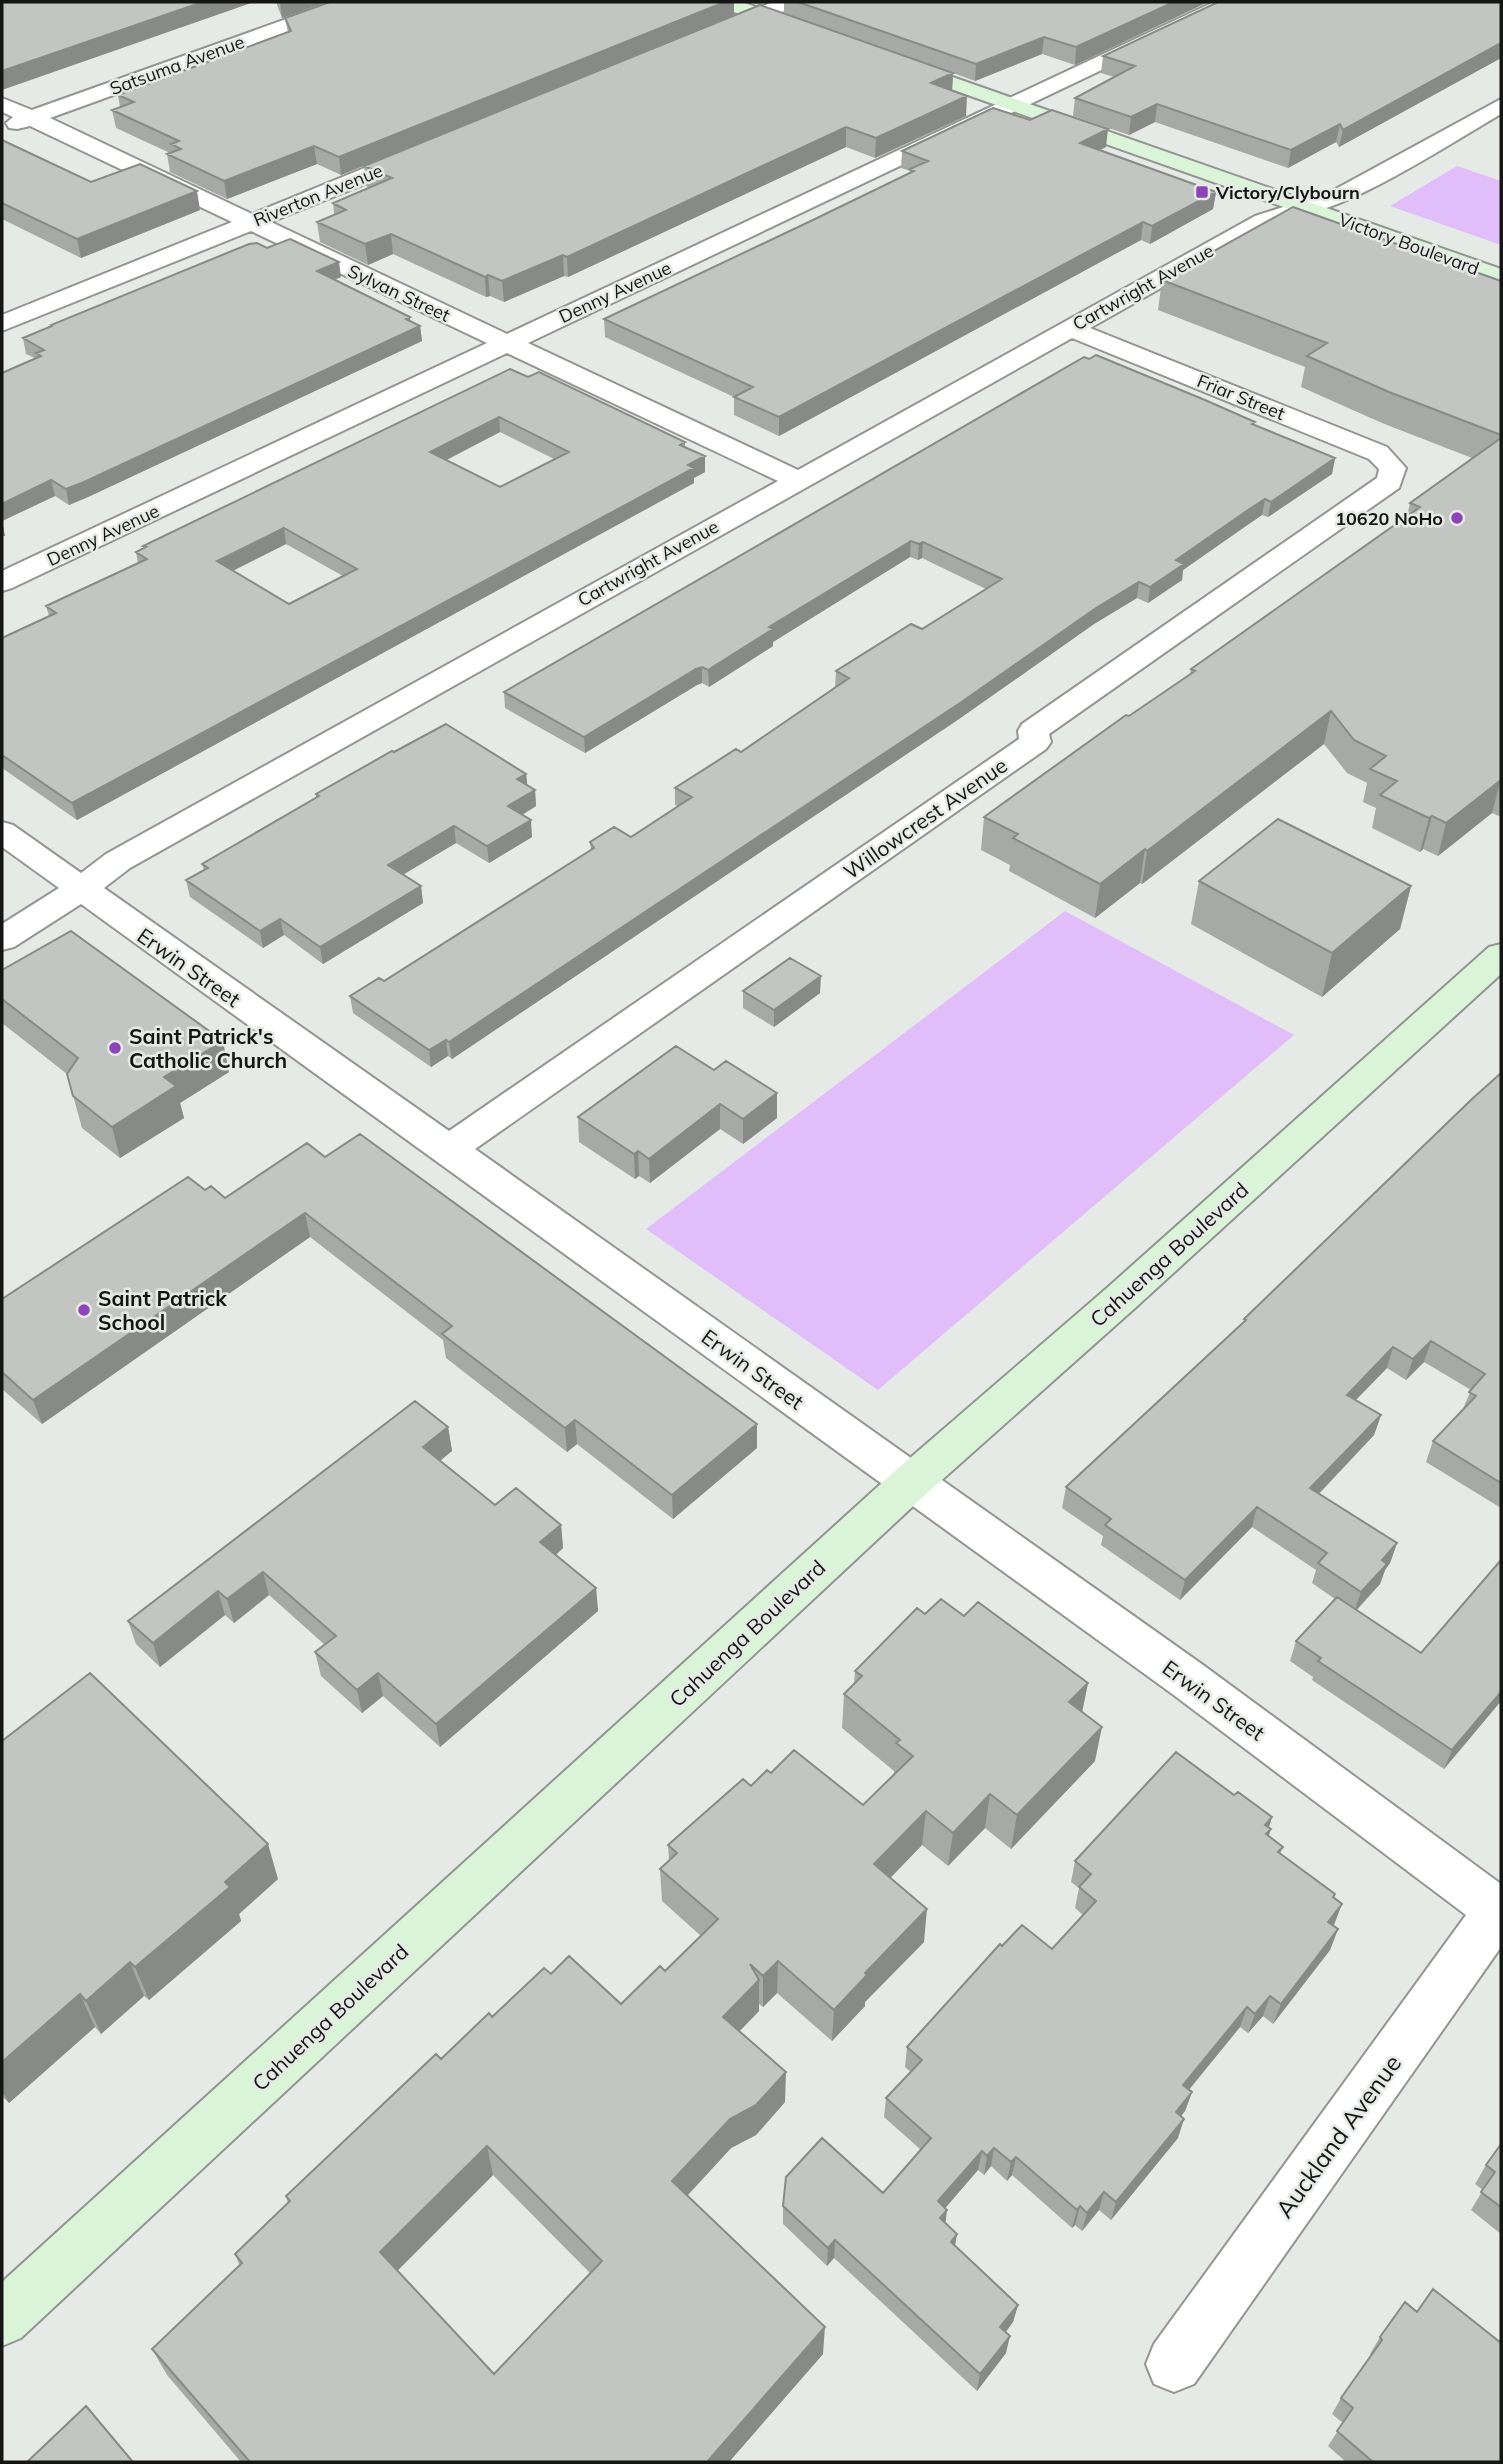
<svg xmlns="http://www.w3.org/2000/svg" width="1503" height="2464" font-family="Mulish,sans-serif">
	<style>
		.green { fill: #e1befa }
		.lines { fill: none; stroke-linecap: round; stroke-linejoin: round }
		.minor-casing { stroke: #929592; stroke-width: 4 }
		.tertiary-casing { stroke: #929592; stroke-width: 4 }
		.secondary-casing { stroke: #929592; stroke-width: 4 }
		.minor { fill: #fff; fill-rule: evenodd }
		.tertiary { fill: #fff; fill-rule: evenodd }
		.secondary { fill: #daf4d8; fill-rule: evenodd }
		.wall { fill: #a7a9a7; fill-rule: evenodd }
		.shaded-wall { fill: #888a88 }
		.building { fill: #c2c5c2; stroke: #888a88; stroke-width: 2; fill-rule: evenodd }
		.poi-dot { fill: #8c44b7; stroke: #e6eae6; stroke-width: 2.5 }
		.labels { text-anchor: middle; dominant-baseline: central; stroke-width: 5; stroke-linejoin: round; paint-order: stroke }
		.far-street-label { font-size: 18px; fill: #141514; stroke: #e6eae6 }
		.far-poi-label { font-size: 18px; font-weight: bold; fill: #141514; stroke: #e6eae6; text-anchor: start }
		.street-label { font-size: 21px; fill: #141514; stroke: #e6eae6 }
		.poi-label { font-size: 21px; font-weight: bold; fill: #141514; stroke: #e6eae6; text-anchor: start }
		.near-street-label { font-size: 24px; fill: #141514; stroke: #e6eae6 }
	</style>
	<rect width="100%" height="100%" fill="#e6eae6"/>
	<!-- green -->
	<path class="green" d="M1457 166 1501 181V245L1390 206Z
		M1065 911 1294 1035 878 1390 646 1229Z"/>
	<g class="lines">
		<!-- minor casing -->
		<g class="minor-casing">
			<path id="minor" d="M334 2H362L359 6 50 118 252 214 406 151H422L425 156 422 161 271 222 507 334 1214 2H1239L1236 6 528 343 798 470 1255 216 1305 200 1313 202 1316 207 1313 212 1271 226 1090 328 1387 447 1406 468 1399 488 1049 734 1051 742 1046 749 475 1149 1203 1665 1501 1884V1947L1194 2384 1174 2392 1154 2384 1146 2364 1154 2344 1466 1915 1171 1693 81 904 14 947 2 950V924L59 888 2 847V822L13 825 81 873 106 854 778 481 507 353 12 588 2 591V571L487 343 251 231 2 331V315L232 222 30 126 17 129 9 128 6 123 13 117 2 112V98L32 110ZM1072 338 1369 459 1379 469 1377 478 1022 724 1018 731 1019 739 449 1131 104 888 130 868Z
				M773 2H800L797 6 730 33H716L713 29 716 25Z"/>
		</g>
		<!-- tertiary casing -->
		<g class="tertiary-casing">
			<path id="tertiary" d="M1501 99V114C1464 135 1333 221 1297 212L1294 207 1297 202 1332 191Z"/>
		</g>
		<!-- secondary casing -->
		<g class="secondary-casing">
			<path id="secondary" d="M714 2H742L804 24 807 28 804 32H790L717 6Z
				M904 60 1501 269V284L897 70 894 66 897 62Z
				M1501 944V974L1135 1308 925 1495 21 2338 2 2346V2282L895 1471 1107 1288 1489 947Z"/>
		</g>
		<!-- minor -->
		<use href="#minor" class="minor"/>
		<!-- tertiary -->
		<use href="#tertiary" class="tertiary"/>
		<!-- secondary -->
		<use href="#secondary" class="secondary"/>
	</g>
	<!-- wall -->
	<path class="wall" d="M276 2H327L282 18Z
		M749 2H767L759 5Z
		M784 2H1208L1075 65 1042 54 975 81 953 73 952 91 966 116 875 158 846 147 568 277 564 276 504 302 490 296 486 297 393 254 368 265 320 242 317 222 334 214 333 203 370 188 366 186 364 166 784 14Z
		M1501 2V58L1339 147 1336 142 1288 168 1155 122 1129 135 1073 116 1075 98 1114 77 1101 73 1103 56Z
		M734 15 341 175 317 164 227 199 170 172 167 154 170 153 116 128 112 110 120 107 118 95 288 33 285 18Z
		M2 140 91 182 200 210 81 258 2 219Z
		M1106 147 1099 150 1216 192 1213 209 1150 244 1141 240 779 436 734 415V397L605 337 604 319 815 219 909 173 910 171 901 168 902 151Z
		M267 248 341 277 334 280 420 326 422 341 88 497 69 505 55 496 2 521 5 536H2V373L35 358 26 354 23 338 51 326V325Z
		M1162 280 1501 281V817L1492 813 1438 856 1423 849 1420 852 1372 828 1376 808 1363 802 1367 783 1347 773 1324 744 1142 884 1140 883 1095 918 1009 871 1010 865 981 850 984 817 1190 674 1191 669 1407 516 1410 503 1472 458 1382 423 1301 387 1305 367 1158 310Z
		M1084 357 1335 458 1332 474 1268 517 1262 515 1245 526 1183 570 1182 580 1148 603 1137 598 1094 624 959 719 452 1059 448 1056 431 1067 353 1013 350 996 384 981 591 850 590 842 631 837 678 806 675 805V788L741 752 835 688 836 671 922 629 986 589 922 558 918 560 910 557 773 642V646L709 687 702 683 697 685 585 753 505 708 504 692Z
		M528 377 685 442V447L705 472 694 478V483L77 820 2 768V638L49 616 46 606 138 563 136 552 143 548V546ZM500 432 554 459 500 487 447 460ZM286 544 343 576 289 604 233 571Z
		M394 752 526 774 527 785 535 790 536 806 522 815 532 837 489 863 456 843 403 874 421 886 423 903 323 964 284 935 263 948 190 897 186 880 204 870 202 864 316 797V794Z
		M1199 881 1411 886 1400 929 1322 997 1191 924Z
		M2 970 229 1072 180 1103 184 1118 120 1158 82 1128 67 1074 2 1023Z
		M743 991 820 993 774 1027 743 1008Z
		M714 1070 777 1093V1118L743 1144 720 1129 650 1183 639 1176 635 1179 579 1142 578 1117Z
		M1501 1073V1508L1426 1462 1433 1441 1463 1409 1471 1390 1424 1362 1406 1380 1387 1368 1356 1400 1381 1415 1374 1435 1319 1494 1397 1543 1390 1563 1385 1570 1380 1584 1357 1610 1421 1653 1501 1560V1701L1444 1769 1312 1680 1313 1677 1290 1661 1296 1641 1335 1599 1312 1583 1316 1570 1252 1527 1180 1600 1101 1545 1103 1536 1062 1508 1066 1487 1243 1323 1244 1319Z
		M325 1157 757 1448 673 1519 577 1444 567 1452 446 1358 443 1340 310 1237 42 1424 2 1389V1299L205 1190 225 1198Z
		M448 1427 452 1451 440 1461 495 1505 561 1525 563 1548 556 1555 596 1588 598 1611 440 1747 383 1696 362 1713 321 1676 315 1652 325 1645 269 1595 234 1623 225 1615 160 1667 136 1644 128 1621Z
		M925 1614 964 1616 1088 1683 1082 1712 1095 1761 1011 1849 985 1828 948 1866 922 1845 890 1878 924 1942 865 2002V2006L832 2041 777 1993 763 2007 759 2004V2011L739 2032 785 2102 756 2135 731 2148 687 2196 823 2354 729 2462H241L167 2375 152 2349 240 2266 235 2254 288 2203 286 2196 441 2059 492 2017 551 1974 621 2004 665 1971 701 1936 662 1901 660 1869 669 1861 668 1845 771 1773 863 1805 894 1774V1771L842 1728 844 1694 854 1684 855 1671ZM493 2175 590 2273 494 2374 397 2271Z
		M2 1741 278 1879 239 1914 241 1921 149 2000 144 1996 101 2034 95 2027 9 2103 2 2096Z
		M1234 1795 1272 1817 1269 1827 1268 1836 1283 1847 1280 1854 1335 1894 1334 1898 1333 1926 1338 1929 1330 1950 1273 2024 1263 2016 1248 2033 1240 2027 1189 2090 1192 2092 1185 2111 1181 2116 1178 2138 1111 2220 1099 2210 1082 2231 1075 2225 1072 2228 1012 2175 1007 2181 991 2166 984 2175 978 2170 945 2208V2223L955 2247 1018 2305 1013 2322 1006 2332V2353L977 2391 834 2258 827 2266 783 2224V2206L883 2193 921 2150 884 2117 886 2098 911 2072 905 2067 907 2047 1002 1946 1052 1949 1083 1915 1075 1908 1079 1888 1071 1882 1075 1861Z
		M1501 2144V2234L1471 2210 1483 2190 1475 2184 1486 2165Z
		M1417 2312 1501 2462H1346L1328 2446 1343 2423 1332 2414 1341 2398 1371 2355 1370 2354 1380 2337Z"/>
	<!-- shaded-wall -->
	<path class="shaded-wall" d="M203 2H254L2 90V71Z
		M280 2H327L282 18Z
		M725 2H734V15L341 175 339 157Z
		M1174 2H1208L1075 65 1076 47Z
		M1044 37 1042 54 975 81 976 64Z
		M1501 43V58L1339 147 1343 130Z
		M953 73 952 92 931 83Z
		M967 96 966 116 875 158 876 138Z
		M1157 104 1155 122 1129 135 1131 117Z
		M1340 124 1336 142 1288 168 1291 150Z
		M846 127V147L568 277 567 257Z
		M1108 129 1106 147 1078 161 1080 143Z
		M314 146 317 164 227 199 224 181Z
		M197 191 200 210 81 258 77 239Z
		M1216 192 1213 209 1150 244 1152 226Z
		M1143 222 1141 240 779 436V417Z
		M391 234 393 254 368 265 365 244Z
		M563 255 564 276 504 302 502 281Z
		M339 262 341 277 319 286 317 271Z
		M488 275 490 296 486 297 485 277Z
		M410 317 411 330 420 326 422 341 88 497 69 505 66 489Z
		M499 417 500 432 432 467 430 452Z
		M705 456V472L694 478V483L77 820 72 803Z
		M1335 458 1332 474 1268 517 1271 502Z
		M51 480 55 496 2 521 5 536H2V504Z
		M1265 499 1262 515 1183 570 1182 580 1148 603 1150 587 1176 560Z
		M284 528 286 544 220 577 217 561Z
		M911 541 910 557 773 642V646L709 687 708 670 769 627Z
		M923 542 922 558 918 560 919 544Z
		M1139 582 1137 598 1094 624 959 719 452 1059 449 1042 1096 608Z
		M702 667V683L697 685 585 753 584 737 696 669Z
		M1331 711 1324 744 1142 884 1147 851Z
		M526 774 528 790 517 779Z
		M1501 779 1492 813 1438 856 1446 823Z
		M535 790 536 806 509 823 508 806Z
		M1432 816 1423 849 1420 852 1429 818Z
		M531 820 532 837 489 863 487 846Z
		M454 826 456 843 391 882 388 865Z
		M1145 849 1140 883 1095 918 1100 884Z
		M421 886 423 903 323 964 320 947Z
		M1411 886 1400 929 1322 997 1332 953Z
		M280 919 284 935 263 948 260 931Z
		M821 976 820 993 774 1027V1010Z
		M446 1040 448 1056 431 1067 429 1050Z
		M223 1041 229 1072 180 1103 184 1118 120 1158 112 1127 164 1077Z
		M777 1093V1118L743 1144V1119Z
		M720 1104V1129L650 1183 649 1159Z
		M638 1151 639 1176 635 1179 634 1154Z
		M305 1213 310 1237 42 1424 33 1400Z
		M1431 1341 1424 1362 1406 1380 1413 1359Z
		M1393 1347 1387 1368 1341 1415 1347 1395Z
		M1381 1415 1374 1435 1304 1509 1310 1488Z
		M575 1420 577 1444 567 1452 565 1428Z
		M757 1424V1448L673 1519 672 1495Z
		M448 1427 452 1451 427 1471 423 1447Z
		M1257 1507 1252 1527 1180 1600 1185 1580Z
		M561 1525 563 1548 543 1566 540 1542Z
		M1397 1543 1390 1563 1385 1570 1380 1584 1354 1612 1361 1592 1382 1560Z
		M263 1572 269 1595 234 1623 227 1599Z
		M596 1588 598 1611 440 1747 436 1724Z
		M218 1591 225 1615 160 1667 153 1643Z
		M378 1673 383 1696 362 1713 357 1690Z
		M1088 1683 1081 1717 1069 1702Z
		M1501 1692V1701L1444 1769 1452 1750Z
		M1102 1727 1095 1761 1011 1849 1017 1815Z
		M990 1794 985 1828 948 1866 953 1833Z
		M926 1811 922 1845 872 1897 874 1864Z
		M1272 1817 1267 1833 1271 1829 1264 1850 1265 1825Z
		M268 1844 278 1879 239 1914 241 1921 149 2000 135 1967 225 1882Z
		M1342 1904 1334 1925 1320 1942 1328 1922Z
		M927 1909 924 1942 865 2002V2006L832 2041 834 2010 865 1973Z
		M1338 1929 1330 1950 1273 2024 1281 2004Z
		M778 1961 777 1993 763 2007V1976Z
		M130 1962 144 1996 101 2034 86 2001Z
		M759 1980V2011L723 2048V2017Z
		M80 1994 95 2027 9 2103 2 2091V2062Z
		M1270 1996 1263 2016 1248 2033 1255 2014Z
		M1247 2007 1240 2027 1177 2104 1183 2085Z
		M786 2072 785 2102 756 2135 731 2148 674 2210 672 2181 730 2119Z
		M1192 2092 1185 2111 1169 2131 1176 2112Z
		M1184 2119 1178 2138 1111 2220 1116 2202Z
		M487 2146 493 2175 388 2280 380 2252Z
		M994 2148 991 2166 984 2175 987 2156Z
		M982 2151 978 2170 935 2220 938 2201Z
		M1016 2157 1012 2175 1007 2181 1011 2162Z
		M1104 2192 1099 2210 1082 2231 1087 2213Z
		M1080 2206 1075 2225 1072 2228 1077 2210Z
		M947 2210 945 2228 940 2218Z
		M957 2234 954 2252 951 2242Z
		M835 2240 834 2258 827 2266 828 2248Z
		M1018 2305 1013 2322 996 2344 1000 2327Z
		M825 2327 823 2354 729 2462H707Z
		M1010 2336 1006 2353 977 2391 980 2374Z"/>
	<!-- building -->
	<path class="building" d="M2 2H203L2 71Z
		M330 2H725L339 157 314 146 224 181 167 154 181 149 171 144 179 141 112 110 134 102 118 95 291 31 285 18Z
		M798 2H1174L1076 47 1044 37 976 64Z
		M1218 2H1501V43L1343 130 1340 124 1291 150 1157 104 1131 117 1075 98 1135 66 1103 56Z
		M760 5 953 73 931 83 967 96 876 138 846 127 567 257 563 255 502 281 488 275 485 277 391 234 365 244 317 222 346 210 333 203 392 178 364 166Z
		M993 108 1030 120 1052 110 1108 129 1080 143 1216 192 1152 226 1143 222 779 417 734 397 753 387 604 319 815 219 914 171 910 169 928 161 902 151Z
		M2 140 91 182 140 164 197 191 77 239 2 203Z
		M1293 207 1501 281V435L1389 392 1307 356 1327 343 1162 280Z
		M290 239 339 262 317 271 410 317 406 319 420 326 84 482 66 489 51 480 2 504V373L41 356 36 353 44 350 23 338 52 326 51 325 249 244 257 243 267 248Z
		M1096 355 1205 400 1255 422 1252 424 1335 458 1271 502 1265 499 1248 510 1176 560 1184 564 1150 587 1139 582 1096 608 960 703 449 1042 446 1040 429 1050 350 996 379 978 384 981 594 848 590 842 614 827 631 837 692 797 675 788 736 749 741 752 849 678 836 671 911 624 922 629 1002 579 923 542 919 544 911 541 769 627 773 629 708 670 702 667 696 669 584 737 504 692 1084 357 1089 359Z
		M510 369 528 377 539 372 685 442 680 445 705 456 688 465 694 468 72 803 2 755V638L56 613 46 606 147 559 136 552 146 547 143 546ZM499 417 569 452 500 487 430 452ZM284 528 357 569 289 604 217 561Z
		M1501 438V780L1446 823 1432 816 1429 818 1380 795 1397 781 1370 769 1386 756 1354 740 1331 711 1147 851 1145 849 1100 884 1013 838 1018 834 984 817 1126 715 1129 716 1195 671 1191 669 1420 507 1410 503Z
		M446 724 526 774 517 779 535 790 508 806 531 820 487 846 454 826 388 865 421 886 320 947 280 919 260 931 186 880 208 868 202 864 319 796 316 794 392 751 394 752Z
		M1278 819 1411 886 1332 953 1199 881Z
		M71 931 223 1041 164 1077 176 1086 112 1127 73 1096 67 1074 78 1058 2 999V970Z
		M790 958 821 976 774 1010 743 991Z
		M676 1046 714 1070 726 1061 777 1093 743 1119 720 1104 649 1159 638 1151 634 1154 578 1117Z
		M1501 1073V1483L1433 1441 1476 1396 1469 1392 1485 1374 1431 1341 1413 1359 1393 1347 1347 1395 1381 1415 1310 1488 1397 1543 1382 1560 1387 1564 1361 1592 1318 1563 1327 1553 1257 1507 1185 1580 1105 1525 1111 1519 1066 1487 1246 1320 1244 1319 1472 1099Z
		M360 1134 757 1424 672 1495 575 1420 565 1428 442 1334 452 1326 305 1213 33 1400 2 1372V1299L188 1177 205 1190 211 1186 225 1198 307 1143 325 1157Z
		M415 1401 448 1427 423 1447 495 1505 516 1488 561 1525 540 1542 596 1588 436 1724 378 1673 357 1690 315 1652 336 1636 263 1572 227 1599 218 1591 153 1643 128 1621Z
		M1501 1560V1692L1452 1750 1318 1661 1321 1658 1296 1641 1337 1597 1421 1653Z
		M941 1599 964 1616 978 1602 1088 1683 1069 1702 1102 1727 1017 1815 990 1794 953 1833 926 1811 874 1864 927 1909 865 1973 867 1975 834 2010 778 1961 763 1976 750 1964 759 1980 723 2017 786 2072 756 2105 730 2119 672 2181 825 2327 707 2462H250L152 2349 242 2263 235 2254 290 2201 286 2196 436 2054 441 2059 489 2013 492 2017 544 1968 551 1974 569 1956 621 2004 660 1966 665 1971 718 1919 660 1869 677 1853 668 1845 743 1779 751 1786 767 1770 771 1773 794 1750 863 1805 913 1756 896 1743 900 1740 844 1694 862 1676 855 1671 917 1608 925 1614ZM487 2146 602 2261 494 2374 380 2252Z
		M90 1673 268 1844 225 1882 230 1887 135 1967 130 1962 86 2001 80 1994 2 2062V1741Z
		M1176 1752 1234 1795 1238 1792 1272 1817 1265 1825 1271 1829 1266 1834 1283 1847 1278 1852 1335 1894 1333 1897 1342 1904 1328 1922 1338 1929 1281 2004 1270 1996 1255 2014 1247 2007 1183 2085 1192 2092 1176 2112 1184 2119 1116 2202 1104 2192 1087 2213 1080 2206 1077 2210 1016 2157 1011 2162 994 2148 987 2156 982 2151 938 2201 947 2210 940 2218 957 2234 951 2242 1018 2305 1000 2327 1010 2336 980 2374 835 2240 828 2248 783 2206 786 2177 822 2138 883 2193 931 2138 886 2098 922 2060 907 2047 1000 1944 1002 1946 1022 1925 1052 1949 1096 1901 1079 1887 1091 1874 1075 1861Z
		M1501 2144V2207L1481 2192 1495 2172 1486 2165Z
		M1433 2289 1501 2343V2462H1373L1337 2431 1353 2408 1341 2398 1382 2340 1380 2337 1405 2302 1417 2312Z
		M86 2406 133 2462H27Z"/>
	<!-- markers -->
	<g class="poi-dot">
		<rect x="1195" y="185" width="14" height="14" rx="3.5"/>
		<circle cx="1457" cy="518" r="7"/>
		<circle cx="115" cy="1048" r="7"/>
		<circle cx="84" cy="1310" r="7"/>
	</g>
	<g class="labels">
		<!-- far-street labels -->
		<g class="far-street-label">
			<text transform="translate(177 65) rotate(-20)">Satsuma Avenue</text>
			<text transform="translate(318 195) rotate(-22)">Riverton Avenue</text>
			<text transform="translate(1409 244) rotate(20)">Victory Boulevard</text>
			<text transform="translate(1143 287) rotate(-29)">Cartwright Avenue</text>
			<text transform="translate(615 292) rotate(-25)">Denny Avenue</text>
			<text transform="translate(399 293) rotate(25)">Sylvan Street</text>
			<text transform="translate(1241 397) rotate(22)">Friar Street</text>
			<text transform="translate(103 535) rotate(-25)">Denny Avenue</text>
			<text transform="translate(648 563) rotate(-29)">Cartwright Avenue</text>
		</g>
		<!-- far-poi labels -->
		<g class="far-poi-label">
			<text x="1216" y="192">Victory/Clybourn</text>
			<text x="1443" y="518" text-anchor="end">10620 NoHo</text>
		</g>
		<!-- street labels -->
		<g class="street-label">
			<text transform="translate(925 818) rotate(-35)">Willowcrest Avenue</text>
			<text transform="translate(189 967) rotate(35)">Erwin Street</text>
			<text transform="translate(1169 1254) rotate(-42)">Cahuenga Boulevard</text>
			<text transform="translate(753 1369) rotate(36)">Erwin Street</text>
			<text transform="translate(747 1633) rotate(-43)">Cahuenga Boulevard</text>
			<text transform="translate(1214 1700) rotate(36)">Erwin Street</text>
			<text transform="translate(330 2017) rotate(-43)">Cahuenga Boulevard</text>
		</g>
		<!-- poi labels -->
		<g class="poi-label">
			<text x="129" y="1036">Saint Patrick's<tspan x="129" dy="24">Catholic Church</tspan></text>
			<text x="98" y="1298">Saint Patrick<tspan x="98" dy="24">School</tspan></text>
		</g>
		<!-- near-street labels -->
		<g class="near-street-label">
			<text transform="translate(1338 2136) rotate(-54)">Auckland Avenue</text>
		</g>
	</g>
	<!-- border -->
	<rect width="1503" height="2464" fill="none" stroke="#141514" stroke-width="7"/>
</svg>
